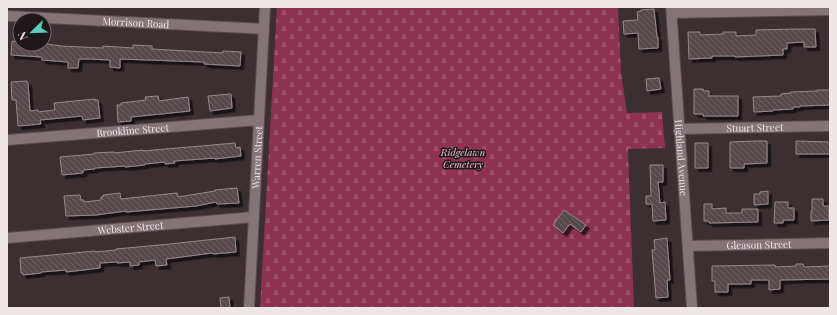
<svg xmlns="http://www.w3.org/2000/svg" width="837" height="315" font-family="'Playfair Display',serif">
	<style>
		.cemetery { fill: url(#cemetery-stones) }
		.building { fill: url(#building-back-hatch); stroke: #98898c; filter: url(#shadow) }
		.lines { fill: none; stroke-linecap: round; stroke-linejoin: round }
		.minor-casing { stroke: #574d4f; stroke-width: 12 }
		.minor { stroke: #837477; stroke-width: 10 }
		.labels { text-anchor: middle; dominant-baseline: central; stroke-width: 3; stroke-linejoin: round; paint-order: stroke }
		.street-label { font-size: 10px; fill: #efe6e8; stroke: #1e181a }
		.park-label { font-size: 10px; font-style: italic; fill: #f5c0cd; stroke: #1e181a }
	</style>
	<defs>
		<pattern id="cemetery-stones" width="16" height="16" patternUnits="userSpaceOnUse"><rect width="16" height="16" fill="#8d3351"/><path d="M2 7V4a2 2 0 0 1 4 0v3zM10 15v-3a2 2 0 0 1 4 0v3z" fill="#9d516a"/></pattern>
		<pattern id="building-back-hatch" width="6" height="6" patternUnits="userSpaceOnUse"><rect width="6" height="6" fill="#55484b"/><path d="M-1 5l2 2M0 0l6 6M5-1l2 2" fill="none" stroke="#6e6265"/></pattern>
		<filter id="shadow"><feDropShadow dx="3.5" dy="3.5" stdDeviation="0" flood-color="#0009"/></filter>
	</defs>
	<rect width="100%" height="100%" fill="#3b2f31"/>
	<!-- cemetery -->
	<path class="cemetery" d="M277 7H618L621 72 627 113 662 112 665 148 628 149 634 308H260Z"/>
	<!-- building -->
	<path class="building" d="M654 9 657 37H658V48L639 49 638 33 624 34 623 21 638 20 637 12 641 11V10Z
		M799 29H815L816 47H804V42L787 43V49H783V55L735 57V56H712V58L689 59 688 32H700V35L723 34V32H736V36L756 35V30Z
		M12 41 20 42V44H47L61 46 103 48V46L133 48V45L152 46V49L223 53V51L241 52 240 66 204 64V62L120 59V68L110 67V60L90 59H79L78 68H68V62L42 60V57L11 55Z
		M657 78H659L661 89 647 91 646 79Z
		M27 81V83H28L30 111 38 110V112L55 110 54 103 95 99V100H98L100 118 83 120 82 116 40 120 41 124 18 126 16 100H12L11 82Z
		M694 89H703L704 91H709V96H738V116H703V114H694Z
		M817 90H830V105L800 106V107H793V109L773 110V111L754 112 753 97 781 96V94L791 93V92L817 91Z
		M231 94 232 108 210 111 208 96Z
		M158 96 159 101 188 97 190 111 131 117V121L118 122 117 105H121V103L146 100 145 97Z
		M755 141H767V163L744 164V168H730V142Z
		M796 141 830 142V154H796Z
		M235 143 236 148 240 147 241 156 215 159V158L174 161 175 163 165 164V162L145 164V165L125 167V166L95 168V169L83 170V173L62 175 60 157 94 154V153L114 152V153L143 150V151Z
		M695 143H708V168H695Z
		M650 165H663V182H658L660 203 665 202 666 220 653 221 652 204H646V196H651Z
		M237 188 239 203 217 204 216 202 196 206 126 212V211L96 215 66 216 64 196 80 195 81 200H84V202L101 200V197H103V195L120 193 121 199 177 193 178 197 215 191V190Z
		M768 191V204L754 205V194H760V192Z
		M812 199H823V206H829V220L811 221V211H812Z
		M775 202H788V208H794V220H783V223H774Z
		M704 204H712V209L726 208V213H742V209H758V222L709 223V221H704Z
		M564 210 586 225 581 232 570 224 563 233 553 225Z
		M235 237 236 252 213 254 212 253 166 259 167 265 156 266 155 260 139 262V265L130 266V262L117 263V262L100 263V268L66 272V270L41 272V273L23 275V273H21L20 258 95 251V252L116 250V249L170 244Z
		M667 238 670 280H667L668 297 656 298 652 250H655L654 240Z
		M796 264H803L804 267 830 266V279L780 280V289L769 290V280H751V284H728V292H715V281H712V266L775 265V267L796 266Z
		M229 297 230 308H221L220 298Z"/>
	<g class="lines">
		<!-- minor casing -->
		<g class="minor-casing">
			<g id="minor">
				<path id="s1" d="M671 7 692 308"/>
				<path d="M672 13 830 10"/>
				<path id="s2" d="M7 16 264 29"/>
				<path id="s3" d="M679 129 830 126"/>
				<path id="s4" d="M7 140 259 120"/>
				<path id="s5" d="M7 238 254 217"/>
				<path id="s6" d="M689 246 830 243"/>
				<path id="s7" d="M249 308 265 7"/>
			</g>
		</g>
		<!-- minor -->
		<use href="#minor" class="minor"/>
	</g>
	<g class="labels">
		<!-- street labels -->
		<g class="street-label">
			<text stroke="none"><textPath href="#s2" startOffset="129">Morrison Road</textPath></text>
			<text stroke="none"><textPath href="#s3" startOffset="76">Stuart Street</textPath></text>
			<text stroke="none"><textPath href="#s4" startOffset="126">Brookline Street</textPath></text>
			<text stroke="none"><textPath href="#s7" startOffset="151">Warren Street</textPath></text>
			<text stroke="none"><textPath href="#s1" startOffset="151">Highland Avenue</textPath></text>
			<text stroke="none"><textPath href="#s5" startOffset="124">Webster Street</textPath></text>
			<text stroke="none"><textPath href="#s6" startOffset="70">Gleason Street</textPath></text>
		</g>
		<!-- park labels -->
		<g class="park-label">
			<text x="463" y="152">Ridgelawn<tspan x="463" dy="12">Cemetery</tspan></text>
		</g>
	</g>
	<!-- border -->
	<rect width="837" height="315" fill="none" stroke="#efe6e8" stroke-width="16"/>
	<!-- north arrow -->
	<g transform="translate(32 32) rotate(247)"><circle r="19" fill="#1e181a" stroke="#726a6c"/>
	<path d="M0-3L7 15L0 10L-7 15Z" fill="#5acebe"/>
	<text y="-6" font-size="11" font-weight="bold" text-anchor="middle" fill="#efe6e8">N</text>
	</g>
</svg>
